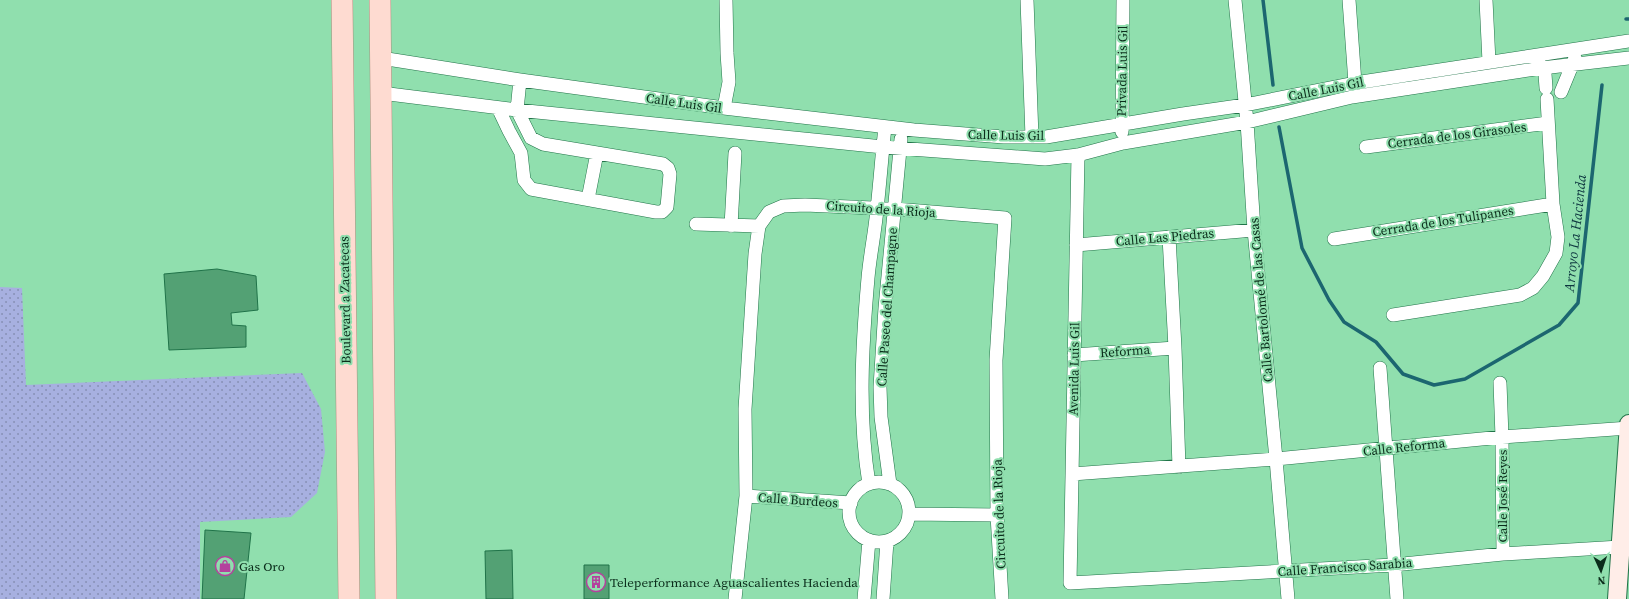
<svg xmlns="http://www.w3.org/2000/svg" width="1629" height="599" font-family="'Source Serif 4',serif">
	<style>
		.grass { fill: url(#grass-dots) }
		.lines { fill: none; stroke-linecap: round; stroke-linejoin: round }
		.stream { stroke: #1c6670; stroke-width: 3.5 }
		.building { fill: #53a174; stroke: #207349 }
		.street-casing { stroke: #217449; stroke-width: 14 }
		.secondary-casing { stroke: #217449; stroke-width: 20 }
		.primary-casing { stroke: #a98e7d; stroke-width: 22 }
		.street { stroke: #fff; stroke-width: 13 }
		.secondary { stroke: #ffede8; stroke-width: 18 }
		.primary { stroke: #fedbd1; stroke-width: 21 }
		.labels { text-anchor: middle; dominant-baseline: central; stroke-width: 4; stroke-linejoin: round; paint-order: stroke }
		.street-label { font-size: 13px; fill: #0b2d1b; stroke: #90dfae }
		.poi-label { font-size: 13px; fill: #0b2d1b; stroke: #90dfae; text-anchor: start }
		.water-label { font-size: 14px; font-style: italic; fill: #0d363f; stroke: #90dfae }
	</style>
	<defs>
		<pattern id="grass-dots" width="8" height="8" patternUnits="userSpaceOnUse"><rect width="8" height="8" fill="#a7b0e0"/><path d="M2 2h.1M6 6h.1" fill="none" stroke="#8690b5" stroke-width="1.8" stroke-linecap="round"/></pattern>
	</defs>
	<rect width="100%" height="100%" fill="#90dfae"/>
	<!-- grass -->
	<path class="grass" d="M0 287 22 288 26 385 302 373 321 409 325 452 317 493 291 517 200 522V599H0Z"/>
	<g class="lines">
		<!-- stream -->
		<path class="stream" d="M1263 0 1273 85
			M1626 19H1629
			M1279 127 1302 248 1329 300 1344 322 1376 342 1403 374 1434 385 1465 379 1559 325 1578 303 1602 85"/>
	</g>
	<!-- building -->
	<path class="building" d="M217 269 256 276 258 310 231 313 232 325 246 326V347L169 350 164 274Z
		M205 530 251 533 244 599H202Z
		M512 550 513 599H486L485 551Z
		M584 565H609V599H584Z"/>
	<g class="lines">
		<!-- street casing -->
		<g class="street-casing">
			<path id="street" d="M1027 0 1032 137
				M1235 0 1247 122 1254 230 1276 459 1288 599
				M1349 0 1355 83
				M1486 0 1489 62
				M381 58 520 80 724 108 914 130 1004 137H1046L1183 114 1245 105 1355 83 1629 41
				M1538 61 1545 74 1546 88
				M1561 92 1575 58
				M381 93 517 110 883 147 1045 159 1078 155 1123 143 1247 122 1352 97 1542 68 1629 58
				M498 108 509 131 521 153 524 180 531 189 656 212H662L667 207 670 174 668 168 663 164 543 144 531 138 517 110 520 80
				M724 108 729 82 727 53 726 0
				M1122 132 1123 0
				M1366 147 1548 123
				M1078 155 1070 583 1393 565 1503 554 1620 547
				M588 199 597 153
				M696 224 759 226
				M731 226 735 153
				M1169 237 1175 348 1179 467
				M1334 239 1553 204
				M1076 245 1254 230
				M1393 315 1520 295 1533 288 1543 276 1556 253 1558 237 1553 204 1547 99
				M1074 355 1175 348
				M1380 368 1397 599
				M1500 383 1502 437 1503 554
				M1072 474 1276 459 1502 437 1629 428
				M849 512a30 30 0 1 1 60 0a30 30 0 1 1-60 0Z
				M869 484C858 416 862 346 868 278 870 255 875 232 877 209 880 182 882 154 885 127
				M890 484 881 417 880 387 885 308 901 139
				M746 496 851 503
				M909 514 997 515
				M735 599 746 496 745 409 755 254 759 226 769 212 783 206 805 205 895 209 1005 218 996 360 997 515 1002 599
				M864 599 869 540
				M883 599 887 541"/>
		</g>
		<!-- secondary casing -->
		<g class="secondary-casing">
			<path id="secondary" d="M1617 599 1629 424"/>
		</g>
		<!-- primary casing -->
		<g class="primary-casing">
			<path id="primary" d="M342 0 349 599
				M380 0 386 599"/>
		</g>
		<!-- street -->
		<use href="#street" class="street"/>
		<!-- secondary -->
		<use href="#secondary" class="secondary"/>
		<!-- primary -->
		<use href="#primary" class="primary"/>
	</g>
	<!-- icons -->
	<defs>
		<g id="shop-ring" transform="scale(1)"><circle r="9.5" fill="#90dfae" stroke="#b4429d" stroke-width="1.5"/><path d="M-5-2.5h2.3a2.7 3.5 0 0 1 5.4 0H5L5.5 6h-11ZM-1.5-2.5h3a1.5 2.3 0 0 0-3 0Z" fill="#b4429d"/></g>
		<g id="building-ring" transform="scale(1)"><circle r="9.5" fill="#90dfae" stroke="#b4429d" stroke-width="1.5"/><path d="M-4-6H4V6H1V3H-1V6H-4ZM-2.5-4.3h1.7v1.8h-1.7ZM.8-4.3h1.7v1.8H.8ZM-2.5-1h1.7V.8h-1.7ZM.8-1h1.7V.8H.8Z" fill="#b4429d"/></g>
	</defs>
	<g fill-rule="evenodd">
		<use href="#shop-ring" x="225" y="566"/>
		<use href="#building-ring" x="596" y="582"/>
	</g>
	<g class="labels">
		<!-- street labels -->
		<g class="street-label">
			<text transform="translate(1122 71) rotate(-89)">Privada Luis Gil</text>
			<text transform="translate(1326 89) rotate(-11)">Calle Luis Gil</text>
			<text transform="translate(684 103) rotate(8)">Calle Luis Gil</text>
			<text transform="translate(1006 135) rotate(1)">Calle Luis Gil</text>
			<text transform="translate(1457 135) rotate(-7)">Cerrada de los Girasoles</text>
			<text transform="translate(881 209) rotate(4)">Circuito de la Rioja</text>
			<text transform="translate(1443 221) rotate(-9)">Cerrada de los Tulipanes</text>
			<text transform="translate(1165 237) rotate(-5)">Calle Las Piedras</text>
			<text transform="translate(345 300) rotate(-91)">Boulevard a Zacatecas</text>
			<text transform="translate(1261 300) rotate(-95)">Calle Bartolomé de las Casas</text>
			<text transform="translate(887 307) rotate(-86)">Calle Paseo del Champagne</text>
			<text transform="translate(1125 351) rotate(-4)">Reforma</text>
			<text transform="translate(1074 369) rotate(-89)">Avenida Luis Gil</text>
			<text transform="translate(1404 447) rotate(-6)">Calle Reforma</text>
			<text transform="translate(1502 496) rotate(-90)">Calle José Reyes</text>
			<text transform="translate(798 500) rotate(4)">Calle Burdeos</text>
			<text transform="translate(999 514) rotate(-92)">Circuito de la Rioja</text>
			<text transform="translate(1345 567) rotate(-4)">Calle Francisco Sarabia</text>
		</g>
		<!-- poi labels -->
		<g class="poi-label">
			<text x="239" y="566">Gas Oro</text>
			<text x="610" y="582">Teleperformance Aguascalientes Hacienda</text>
		</g>
		<!-- water labels -->
		<g class="water-label">
			<text transform="translate(1575 233) rotate(-84)">Arroyo La Hacienda</text>
		</g>
	</g>
	<!-- north arrow -->
	<g transform="translate(1601 571) rotate(177)" stroke="#90dfae" stroke-width="3" paint-order="stroke">
	<path d="M0-3L7 15L0 10L-7 15Z" fill="#0b2d1b"/>
	<text y="-6" font-size="11" font-weight="bold" text-anchor="middle" fill="#0b2d1b">N</text>
	</g>
</svg>
